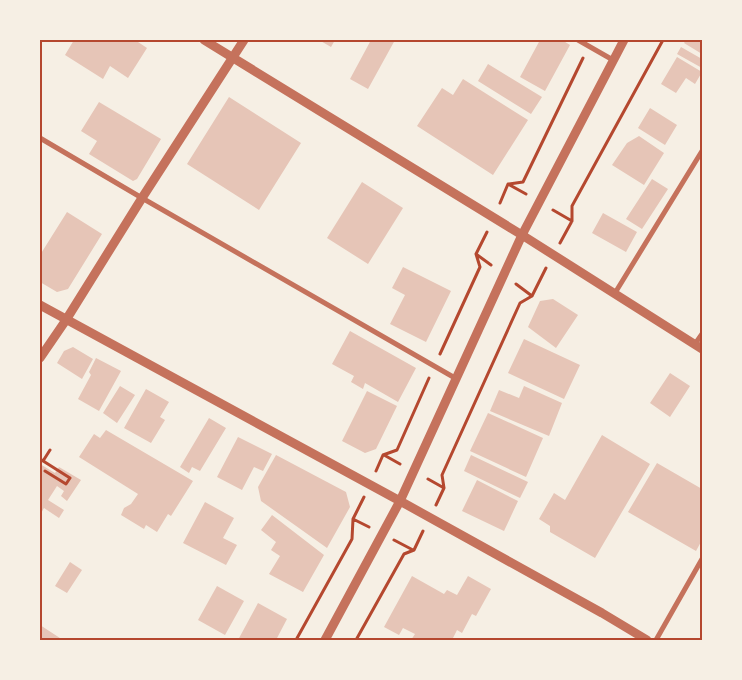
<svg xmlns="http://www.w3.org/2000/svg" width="742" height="680" font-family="'Asap Condensed',sans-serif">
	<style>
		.building { fill: #e6c5b7 }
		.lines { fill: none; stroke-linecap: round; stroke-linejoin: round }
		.path { stroke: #b5482f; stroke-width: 3 }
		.minor { stroke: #c5725c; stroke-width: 5 }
		.tertiary { stroke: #c5725c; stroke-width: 9 }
		.neatline { fill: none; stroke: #b5482f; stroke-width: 2 }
	</style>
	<rect width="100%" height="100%" fill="#f6efe4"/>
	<!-- building -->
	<path class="building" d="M74 40H135L147 48 128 78 110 66 103 79 65 55Z
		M319 40H335L331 47Z
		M371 40H395L368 89 350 79Z
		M540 40H562L570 45 545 91 520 77Z
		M686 40H699L702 42V54L684 43Z
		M681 47 702 59V68L677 54Z
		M677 57 702 72 695 84 686 78 676 93 661 84Z
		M488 64 542 97 531 114 478 81Z
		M463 79 528 120 493 175 417 126 442 88 453 95Z
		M229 97 301 143 259 210 187 164Z
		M99 102 161 139 137 179 133 181 89 154 97 141 81 131Z
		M650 108 677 125 665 145 638 128Z
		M639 136 664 153 644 185 612 165 627 143Z
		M652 179 668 189 642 229 626 219Z
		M362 182 403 208 368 264 327 238Z
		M67 212 102 234 68 289 57 292 40 282V255Z
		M603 213 637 232 626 252 592 233Z
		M403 267 451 291 426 342 390 324 405 295 392 288Z
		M553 299 578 315 556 348 528 327 540 301Z
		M350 331 416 368 398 402 365 383 363 389 351 382 354 376 332 364Z
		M524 339 580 365 564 399 508 373Z
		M73 347 93 359 82 379 57 363 64 351Z
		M96 358 121 371 99 411 78 399 91 375 89 372Z
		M670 373 690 386 670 417 650 403Z
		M120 386 135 395 117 423 103 413Z
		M524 386 562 403 549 436 490 411 499 390 519 398Z
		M146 389 169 402 160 417 165 420 151 443 124 428Z
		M367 391 397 406 376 449 365 453 342 441Z
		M488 413 543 438 526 477 470 451Z
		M209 418 226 428 200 471 192 467 189 473 180 467Z
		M106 430 193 481 171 516 168 514 157 532 146 525 144 529 121 515 124 508 131 504 138 494 79 457 94 434 100 438Z
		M602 435 650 464 595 558 550 532V526L539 519 554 493 565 500Z
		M238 437 272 454 263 471 254 467 242 490 217 477Z
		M276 455 346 492 350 507 327 548 261 501 258 487Z
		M471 455 528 482 520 498 464 471Z
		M657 463 702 489V540L696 551 628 512Z
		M40 464 55 473 59 467 81 480 67 501 61 496 64 491 57 486 48 500 64 510 59 518 44 508 40 515Z
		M477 480 518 501 504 531 462 511Z
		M205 502 234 518 223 538 237 545 226 565 183 543Z
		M272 515 324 555 303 592 269 574 280 556 271 550 276 542 261 530Z
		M70 562 82 570 67 593 55 586Z
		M412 576 444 594 447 590 457 595 468 576 491 589 476 616 472 614 462 633 457 630 452 640H411L415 634 403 628 399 635 384 627Z
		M217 586 244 601 225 635 198 620Z
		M258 603 287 619 276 640H238Z
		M40 625 63 640H40Z"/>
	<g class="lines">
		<!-- path -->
		<path class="path" d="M509 184 523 182 583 58
			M500 203 508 184 526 194
			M553 210 572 221 560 243
			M572 221V206L663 40
			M476 254 491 265
			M516 284 532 296 546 268
			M440 354 480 267 476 254 487 232
			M384 455 400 464
			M40 459 70 478 66 484 45 471
			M43 461 50 450
			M376 471 383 455 397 450 429 378
			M428 479 444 488
			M436 505 444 488 442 475 520 303 532 296
			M353 519 369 527
			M394 540 413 550
			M296 640 352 539 353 519 364 497
			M356 640 404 554 414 550 423 531"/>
		<!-- minor -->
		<path class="minor" d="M578 40 613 60
			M40 138 142 198 455 378
			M615 293 702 151
			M695 344 702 334
			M656 640 702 559"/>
		<!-- tertiary -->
		<path class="tertiary" d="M204 40 522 235 702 349
			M40 305 400 501 602 613 647 640
			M40 358 66 320 142 198 244 40
			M325 640 400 501 522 235 624 40"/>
	</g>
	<!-- border -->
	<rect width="742" height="680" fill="none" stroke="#f6efe4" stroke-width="82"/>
	<rect x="41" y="41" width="660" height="598" class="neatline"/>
</svg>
